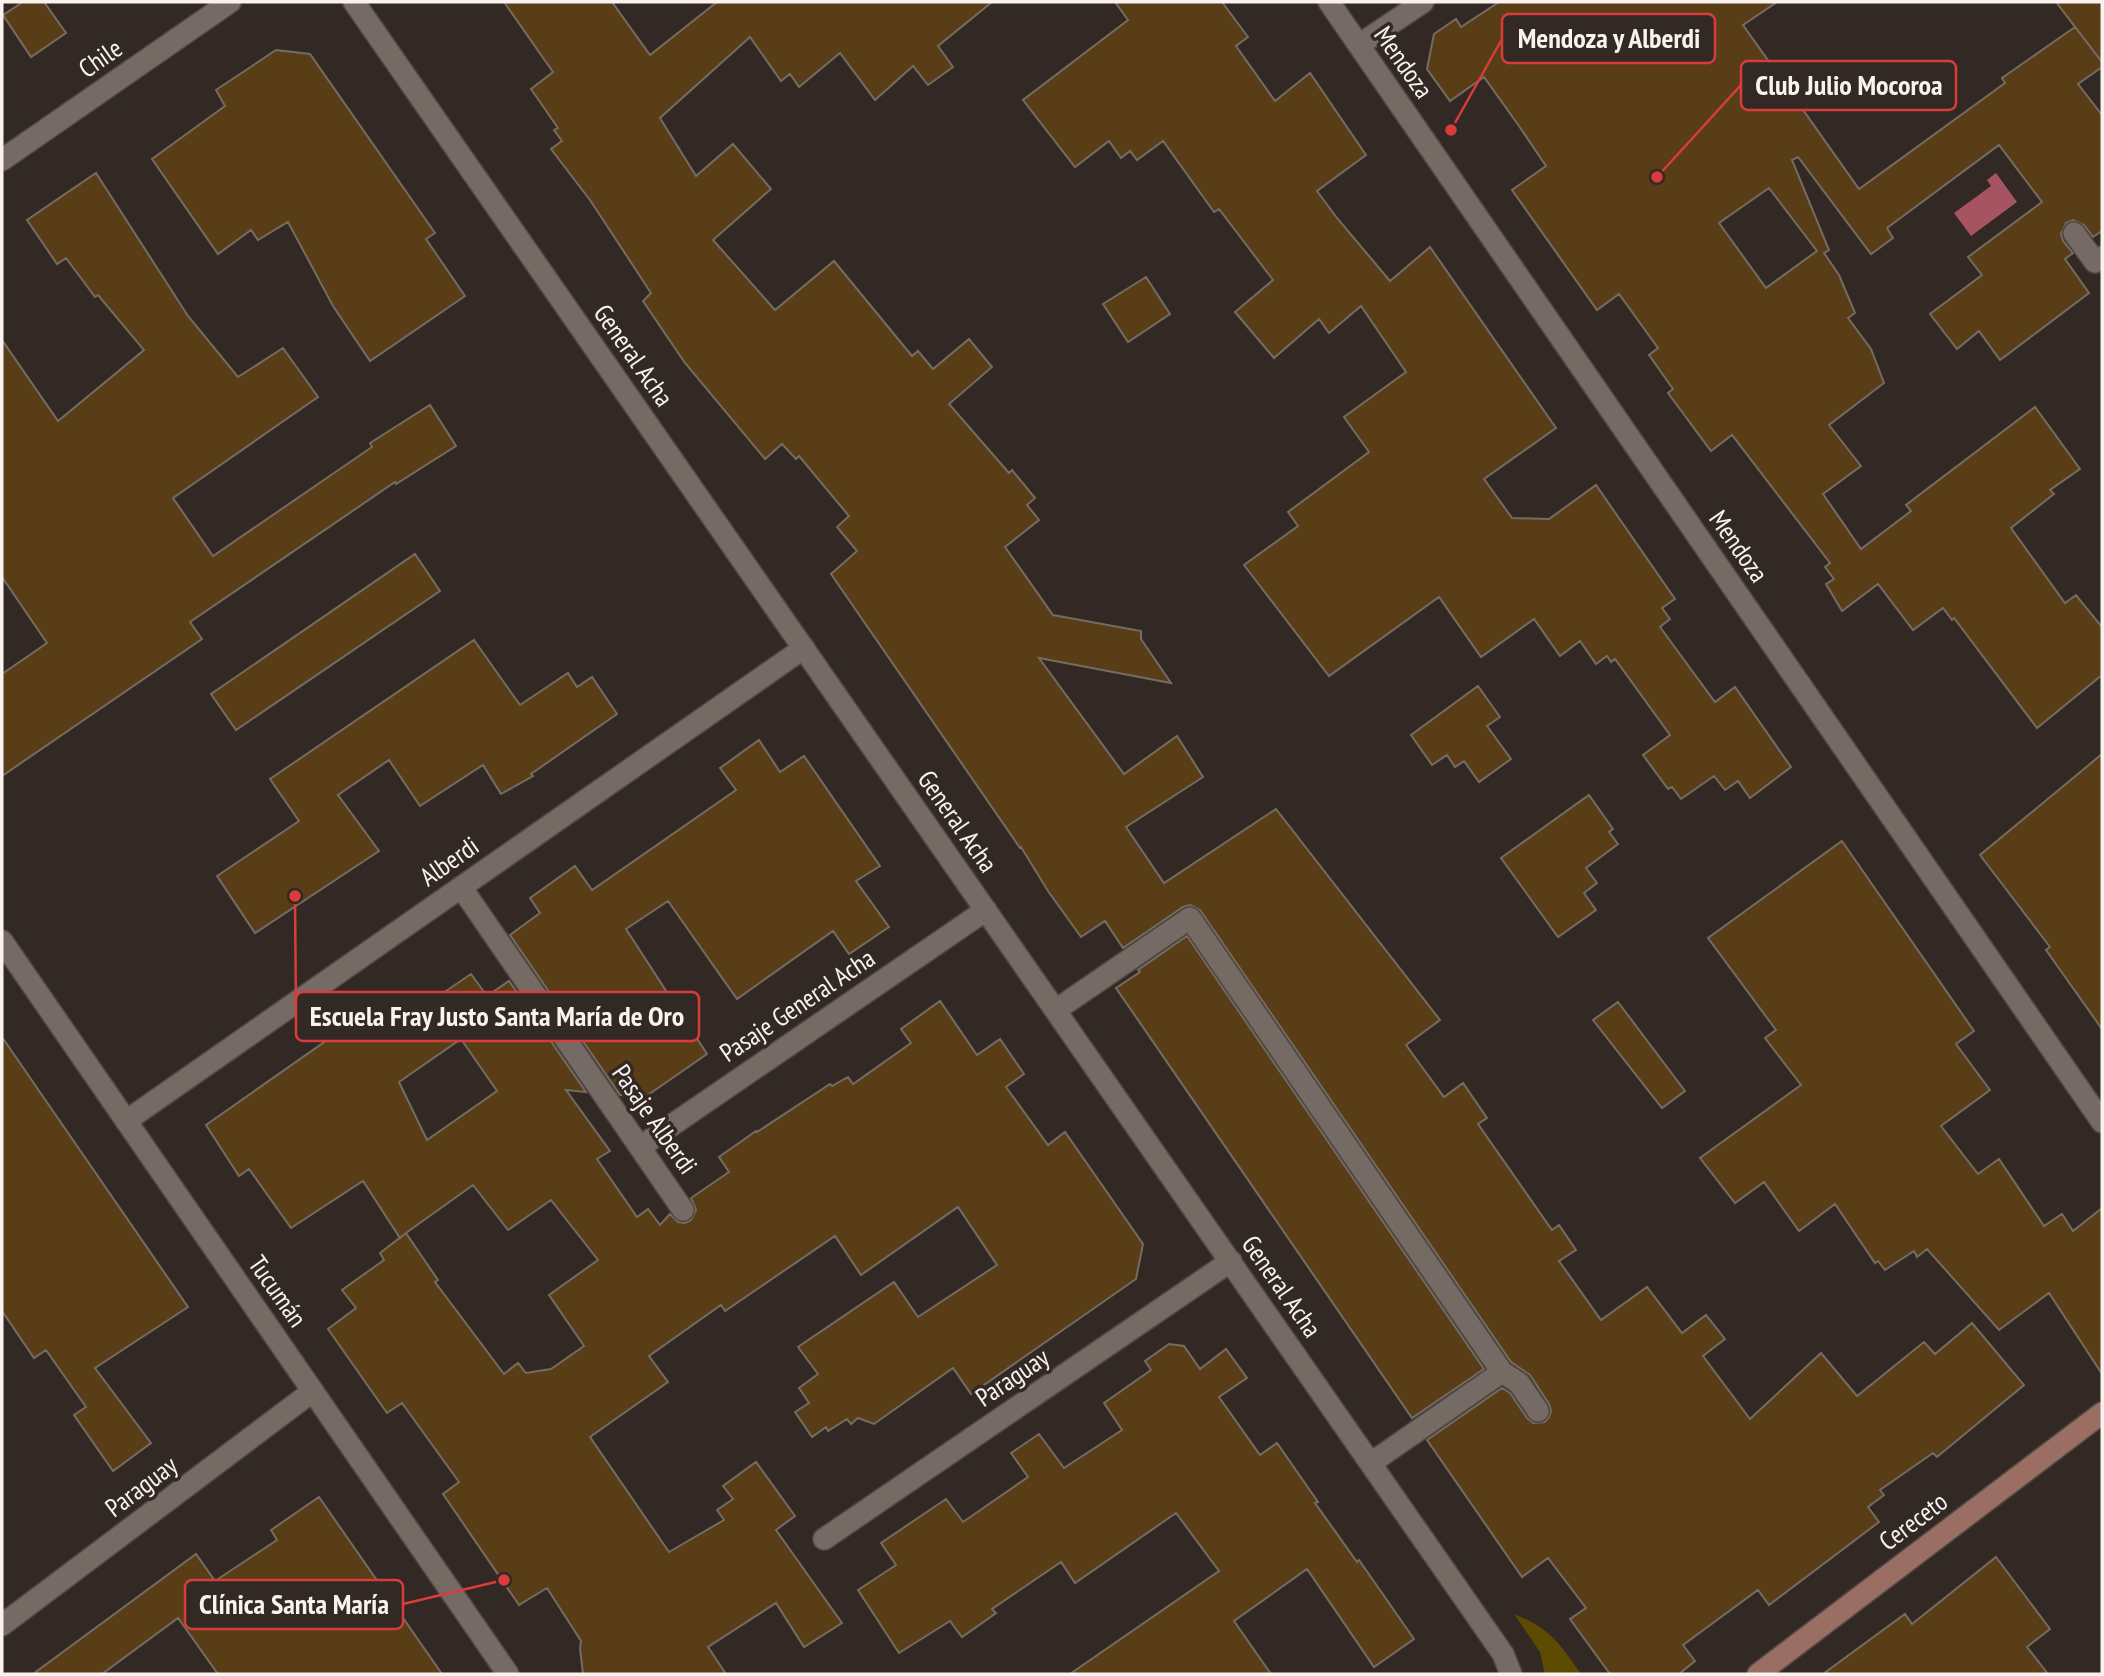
<svg xmlns="http://www.w3.org/2000/svg" width="2104" height="1676" font-family="'PT Sans Narrow',sans-serif">
	<style>
		.green { fill: #5e4b02 }
		.water { fill: #a65461 }
		.building { fill: #593d17; stroke: #746c62; stroke-width: 2; fill-rule: evenodd }
		.lines { fill: none; stroke-linecap: round; stroke-linejoin: round }
		.street-casing { stroke: #504843; stroke-width: 24 }
		.secondary-casing { stroke: #504843; stroke-width: 24 }
		.street { stroke: #766a64; stroke-width: 21 }
		.secondary { stroke: #9b6e63; stroke-width: 21 }
		.labels { text-anchor: middle; dominant-baseline: central; stroke-width: 7; stroke-linejoin: round; paint-order: stroke }
		.street-label { font-size: 26px; fill: #f9f2ee; stroke: #332924 }
		.leader { fill: none; stroke: #da3c3c; stroke-width: 2.5 }
		.callout-dot { fill: #da3c3c; stroke: #332924; stroke-width: 2.5 }
		.callout { fill: #332924; stroke: #da3c3c; stroke-width: 2.5 }
		.callout-label { font-size: 28px; text-anchor: middle; font-weight: bold; fill: #f9f2ee }
	</style>
	<rect width="100%" height="100%" fill="#332924"/>
	<!-- green -->
	<path class="green" d="M1514 1614C1551 1629 1559 1643 1581 1674H1545L1540 1652Z"/>
	<!-- water -->
	<path class="water" d="M1996 173 2017 202 1971 236 1954 213 1991 186 1987 180Z"/>
	<!-- building -->
	<path class="building" d="M23 2H44L66 33 31 57 3 15Z
		M504 2H612L650 55 717 2H992L938 46 953 67 928 85 913 66 875 100 840 53 799 87 790 74 781 81 750 37 660 118 696 176 733 144 771 189 713 240 775 310 834 261 912 356 918 351 933 369 969 339 992 367 949 404 1009 473 1012 470 1035 498 1027 505 1039 520 1005 547 1053 615 1141 631V639L1171 683 1039 658 1124 774 1177 736 1203 777 1126 827 1164 883 1276 809 1440 1020 1406 1045 1444 1097 1463 1083 1487 1118 1478 1124 1552 1230 1559 1225 1576 1250 1559 1261 1601 1320 1647 1287 1682 1333 1706 1315 1725 1339 1703 1356 1750 1419 1821 1353 1857 1396 1924 1342 1935 1354 1972 1323 2024 1385 1937 1457 1933 1453 1880 1490 1884 1495 1868 1507 1879 1522 1769 1605 1758 1590 1683 1645 1695 1661 1679 1674H1610L1570 1619 1586 1608 1548 1558 1522 1577 1427 1440 1502 1388 1510 1393 1527 1418 1533 1423 1545 1422 1549 1417 1551 1411 1549 1404 1530 1375 1511 1362 1200 910 1190 905 1183 907 1123 948 1105 921 1081 937 1048 891 1021 847 1020 848 831 574 857 551 837 527 849 516 799 456 796 459 782 444 765 459 685 363 643 301 651 293 590 200 551 149 562 141 554 130 558 128 531 89 553 72Z
		M1115 2H1222L1248 37 1236 46 1275 101 1310 73 1366 155 1317 191 1337 218 1390 281 1430 247 1556 428 1484 479 1512 518 1549 519 1596 485 1675 599 1662 608 1670 619 1660 627 1715 702 1735 687 1791 767 1750 798 1738 781 1725 790 1714 776 1681 799 1672 787 1668 789 1643 755 1670 735 1615 659 1611 662 1607 656 1596 664 1580 641 1560 656 1534 619 1481 657 1439 597 1329 676 1244 565 1298 526 1288 512 1369 452 1344 417 1406 372 1361 306 1329 333 1319 319 1274 358 1235 312 1273 280 1219 209 1214 212 1163 141 1137 160 1130 151 1121 158 1109 141 1075 167 1023 100 1128 20Z
		M1499 2H1777L1743 25 1859 189 2005 83 2002 78 2075 27 2102 62V67L2078 84 2102 115V231L2093 237 2084 225 2073 220 2066 223 2061 234 2063 241 2073 253 2065 259 2089 293 2000 360 1979 331 1957 349 1930 314 1982 275 1968 257 2042 202 1999 145 1887 228 1893 238 1871 254 1798 157 1792 160 1829 250 1824 253 1839 275 1855 313 1848 318 1871 349 1884 383 1829 425 1861 466 1823 494 1861 549 1911 511 1906 505 2035 407 2080 469 2050 490 2054 494 2011 528 2065 603 2076 595 2102 627V675L2037 728 1954 618 1952 620 1943 608 1913 630 1878 584 1842 611 1826 584 1834 579 1825 567 1830 563 1732 435 1711 451 1668 393 1673 389 1649 355 1658 348 1619 294 1597 310 1512 190 1546 166 1519 126 1484 77 1450 101 1427 69 1434 34 1456 19 1461 27ZM1769 188 1817 251 1766 288 1719 223Z
		M2056 2H2102V62Z
		M276 50 310 54 435 233 426 239 465 296 370 361 333 306 288 222 258 240 251 230 218 254 152 159 225 106 216 90Z
		M96 173 188 316 238 377 283 348 318 397 173 498 213 556 372 447 370 443 430 405 456 446 396 484 395 482 190 622 202 639 2 776V674L47 643 2 577V340L58 421 144 350 98 295 95 297 66 258 57 264 27 220Z
		M1146 277 1170 314 1128 342 1103 304Z
		M415 554 440 591 236 730 211 694Z
		M474 640 520 705 568 673 577 687 592 677 617 714 531 774 533 776 501 794 483 765 420 806 389 760 338 795 379 851 255 933 217 876 299 821 270 779Z
		M1478 686 1500 717 1487 726 1511 759 1479 782 1464 761 1455 767 1447 755 1432 765 1411 735Z
		M759 740 780 772 804 756 880 866 856 881 889 927 849 954 833 931 737 999 668 901 626 929 707 1054 645 1097 620 1095 510 935 540 913 530 898 575 866 592 890 736 790 720 768Z
		M2102 754V1029L2046 950 2050 947 1980 855Z
		M1589 795 1613 829 1609 832 1618 844 1586 868 1597 883 1584 893 1596 910 1558 937 1501 858Z
		M1842 841 1974 1031 1956 1044 1990 1090 1941 1126 1978 1174 1999 1159 2044 1226 2062 1214 2073 1231 2102 1208V1374L2049 1293 1999 1330 1927 1249 1917 1257 1914 1251 1885 1270 1878 1261 1875 1263 1835 1204 1799 1231 1764 1182 1735 1203 1700 1158 1801 1085 1765 1038 1776 1030 1708 938Z
		M1187 936 1484 1369 1412 1418 1116 988 1140 972 1138 970Z
		M471 974 487 996 509 981 586 1092 566 1090 610 1151 597 1159 637 1217 648 1209 660 1225 670 1214 678 1222 685 1223 691 1220 696 1210 691 1198 729 1172 719 1157 756 1131 757 1132 830 1084 832 1086 848 1077 853 1084 911 1043 901 1029 940 1001 977 1055 1000 1039 1024 1074 1006 1087 1048 1145 1065 1132 1143 1244 1136 1279 971 1394 953 1368 874 1424 858 1418 851 1424 847 1419 828 1431 826 1427 812 1437 795 1412 809 1403 799 1388 818 1374 798 1347 894 1282 918 1317 997 1265 958 1207 861 1275 835 1236 725 1311 721 1305 649 1356 668 1382 590 1437 669 1552 724 1520 717 1510 733 1499 723 1486 756 1462 795 1516 776 1530 842 1623 804 1647 776 1603 708 1647 726 1674H583L580 1648 581 1641 547 1588 519 1605 443 1494 459 1482 402 1403 387 1413 328 1329 356 1308 342 1290 384 1260 380 1253 406 1233 400 1238 363 1181 291 1228 249 1169 239 1176 206 1125 380 1003 389 1017 412 1002 418 1010ZM461 1039 497 1091 427 1140 399 1082ZM473 1185 508 1230 551 1200 598 1260 549 1295 584 1346 551 1369 526 1373 518 1363 504 1374 435 1282 438 1280 406 1233Z
		M1618 1002 1685 1091 1662 1108 1593 1020Z
		M2 1037 188 1307 95 1368 151 1443 113 1471 74 1415 86 1407 46 1350 34 1358 2 1311Z
		M1169 1344 1184 1346 1200 1369 1226 1349 1247 1378 1219 1397 1260 1455 1277 1443 1318 1502 1315 1503 1357 1562 1359 1560 1414 1639 1374 1667 1307 1569 1234 1621 1271 1674H1070L1219 1571 1176 1513 1075 1583 1061 1562 992 1609 996 1613 962 1637 950 1621 899 1653 858 1590 896 1565 881 1543 946 1499 963 1522 1028 1477 1011 1453 1039 1434 1064 1468 1122 1430 1104 1403 1151 1370 1145 1361Z
		M319 1497 442 1674H218L178 1618 102 1674H33L196 1554 215 1581 277 1540 271 1530Z
		M1996 1557 2050 1629 2027 1647 2048 1674H1823L1905 1614 1912 1624Z"/>
	<g class="lines">
		<!-- street casing -->
		<g class="street-casing">
			<path id="street" d="M354 2 1503 1654 1511 1674
				M1329 2 2102 1122
				M1359 45 1423 2
				M2 160 230 2
				M2074 233 2095 262 2102 257
				M461 887 683 1210
				M2 941 508 1674
				M1056 1010 1190 918 1502 1372 1519 1383 1538 1411
				M126 1121 804 648
				M640 1147 986 910
				M1371 1463 1502 1372
				M824 1539 1231 1261
				M2 1625 313 1391"/>
		</g>
		<!-- secondary casing -->
		<g class="secondary-casing">
			<path id="secondary" d="M1758 1674 2102 1413"/>
		</g>
		<!-- street -->
		<use href="#street" class="street"/>
		<!-- secondary -->
		<use href="#secondary" class="secondary"/>
	</g>
	<g class="labels">
		<!-- street labels -->
		<g class="street-label">
			<text transform="translate(100 58) rotate(-35)">Chile</text>
			<text transform="translate(1404 62) rotate(55)">Mendoza</text>
			<text transform="translate(634 355) rotate(55)">General Acha</text>
			<text transform="translate(1739 546) rotate(55)">Mendoza</text>
			<text transform="translate(958 821) rotate(55)">General Acha</text>
			<text transform="translate(449 861) rotate(-35)">Alberdi</text>
			<text transform="translate(797 1005) rotate(-34)">Pasaje General Acha</text>
			<text transform="translate(655 1119) rotate(55)">Pasaje Alberdi</text>
			<text transform="translate(1282 1286) rotate(55)">General Acha</text>
			<text transform="translate(278 1291) rotate(55)">Tucumán</text>
			<text transform="translate(1012 1377) rotate(-34)">Paraguay</text>
			<text transform="translate(141 1486) rotate(-37)">Paraguay</text>
			<text transform="translate(1913 1521) rotate(-37)">Cereceto</text>
		</g>
	</g>
	<!-- callouts -->
	<path class="leader" d="M1451 130L1502 39M1657 177L1741 85M295 896L296 1016M504 1580L403 1604"/>
	<g class="callout-dot">
		<circle cx="1451" cy="130" r="7"/>
		<circle cx="1657" cy="177" r="7"/>
		<circle cx="295" cy="896" r="7"/>
		<circle cx="504" cy="1580" r="7"/>
	</g>
	<g class="callout">
		<rect x="1502" y="14" width="213" height="49" rx="7"/>
		<rect x="1741" y="61" width="215" height="49" rx="7"/>
		<rect x="296" y="992" width="403" height="49" rx="7"/>
		<rect x="185" y="1580" width="218" height="49" rx="7"/>
	</g>
	<g class="callout-label">
		<text x="1609" y="48">Mendoza y Alberdi</text>
		<text x="1849" y="95">Club Julio Mocoroa</text>
		<text x="497" y="1026">Escuela Fray Justo Santa María de Oro</text>
		<text x="294" y="1614">Clínica Santa María</text>
	</g>
	<!-- border -->
	<rect width="2104" height="1676" fill="none" stroke="#f9f2ee" stroke-width="7"/>
</svg>
